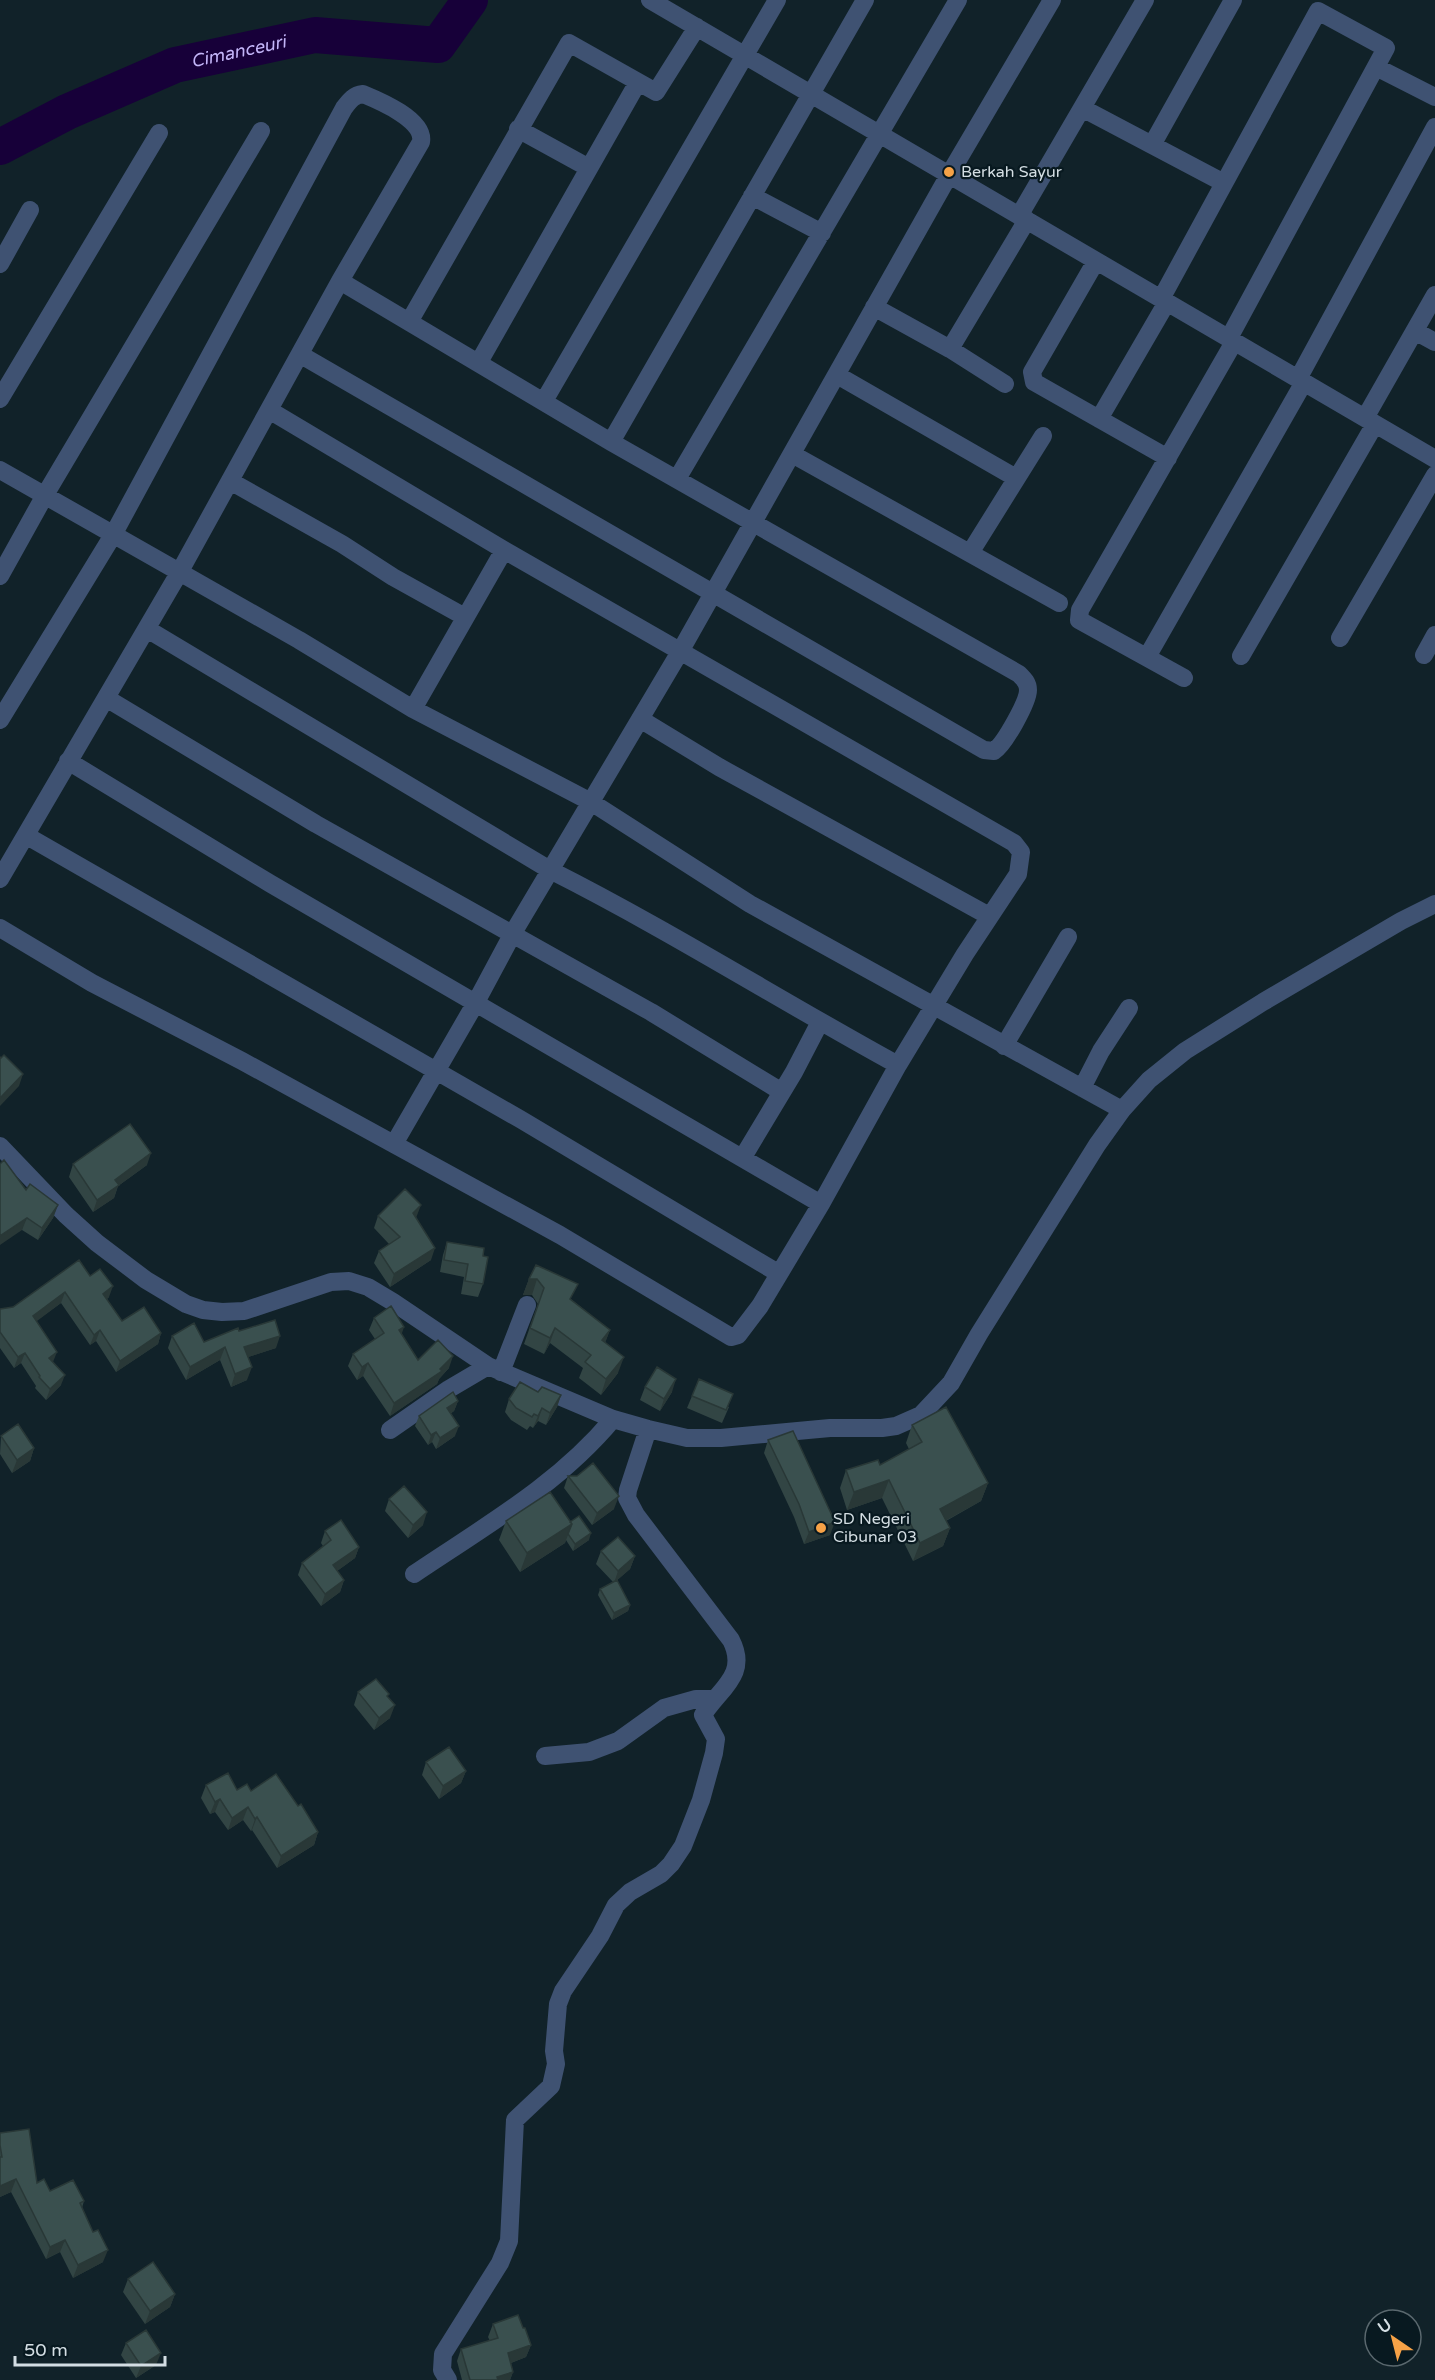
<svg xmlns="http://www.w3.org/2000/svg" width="1435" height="2380" font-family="'Varela Round',sans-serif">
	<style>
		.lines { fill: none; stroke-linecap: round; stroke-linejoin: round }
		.river { stroke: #170039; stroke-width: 36 }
		.minor { stroke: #3f5272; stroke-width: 18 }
		.wall { fill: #324544 }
		.shaded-wall { fill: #293837 }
		.building { fill: #3a504f; stroke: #293837; stroke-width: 1.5 }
		.poi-dot { fill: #f6a247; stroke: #081920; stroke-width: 2 }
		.labels { text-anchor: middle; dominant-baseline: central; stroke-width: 4.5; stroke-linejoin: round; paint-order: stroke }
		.poi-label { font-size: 16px; fill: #d4dee3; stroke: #081920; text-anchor: start }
		.water-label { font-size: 18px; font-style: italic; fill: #c3b5f8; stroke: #081920 }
	</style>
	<rect width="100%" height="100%" fill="#112229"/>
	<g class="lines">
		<!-- river -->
		<path class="river" id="s1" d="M0 147 67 112 175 65 315 35 438 45 470 0"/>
		<!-- minor -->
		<path class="minor" d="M650 0 1435 459
			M1376 67 1435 97
			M1082 108 1224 183
			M518 129 589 168
			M1152 145 1233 0
			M752 196 822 233
			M1019 216 1145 0
			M1096 261 1032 372 1034 382 1168 458
			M0 264 30 210
			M1161 299 1318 11 1386 48 1229 338
			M874 307 950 349 1005 384
			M409 322 569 43 656 92 697 27
			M1415 331 1435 342
			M950 349 1027 220
			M301 355 984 750 994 751C1004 745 1028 702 1028 690 1028 683 1024 679 1019 674L611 442 340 281
			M479 362 638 82
			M837 375 1016 478
			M1298 379 1435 127
			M0 399 159 133
			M544 401 777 0
			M1365 418 1435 295
			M1099 419 1167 302
			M611 442 865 0
			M792 454 1059 603
			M0 470 299 640 413 709 591 802 750 904 1122 1110
			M677 479 958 0
			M230 481 342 544 393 577 465 617
			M970 553 1043 436
			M0 576 45 495 261 131
			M147 629 550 870C669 930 781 1001 898 1065
			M1340 638 1435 475
			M1424 655 1435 635
			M1241 656 1375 424
			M1147 657 1304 382
			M1184 678 1079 620 1080 610 1234 342
			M106 698 316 824 651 1012 782 1092
			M413 709 504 550
			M640 719 719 767 989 916
			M0 720 113 535 344 108C350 100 354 95 363 94 380 101 425 120 421 142L340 281 179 573 0 879
			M68 761 271 884 821 1204
			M27 836 520 1119 778 1273
			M0 928 92 983 242 1061 560 1235 731 1337 738 1335 760 1306 821 1204 898 1065 965 954 1018 874 1021 852 1014 843 504 550 269 410
			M1004 1046 1068 937
			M1082 1088 1101 1051 1129 1008
			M394 1144 475 1004 513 933 681 650 949 175 1052 0
			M0 1146 66 1215 97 1243 146 1280 186 1304 203 1310 222 1312 244 1311 331 1282 349 1281 368 1287 393 1302 488 1366 613 1419 648 1429 687 1438H721L830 1428H882L896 1426 921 1415 951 1383 979 1334 1097 1145 1122 1110 1149 1080 1185 1051 1263 1002 1401 921 1435 904
			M743 1157 794 1072 820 1022
			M501 1372 527 1305
			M390 1430 449 1389 488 1366
			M414 1574C485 1526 558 1485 613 1419
			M545 1756 589 1752 618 1741 664 1708 696 1699H715
			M448 2380 442 2370 443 2354 500 2263 509 2241 515 2120 551 2086 556 2064 554 2051 558 2004 563 1991 600 1936 616 1905 630 1892 661 1874 671 1864 683 1846 701 1800 714 1753 716 1739 703 1715C719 1689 749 1675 731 1640L636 1515 627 1498 628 1490 648 1429"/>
	</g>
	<!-- wall -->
	<path class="wall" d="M73 1164 147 1165 118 1186 114 1198 93 1212 69 1177Z
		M26 1190 58 1205 53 1218 38 1240 22 1230Z
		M378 1216 416 1217 431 1260 390 1287 374 1263 379 1251 389 1244 374 1228Z
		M447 1242 483 1256V1284L478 1297 461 1294 464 1277 440 1272 443 1255Z
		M536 1265 572 1300 610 1330 605 1342 618 1373 601 1395 579 1378 583 1368 550 1343 544 1354 524 1344 538 1304 532 1295H523L529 1279Z
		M90 1276 109 1297 107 1299 122 1321 161 1333 158 1344 116 1372 96 1341 90 1345 61 1303 36 1321 53 1362 61 1385 46 1400 35 1388 36 1386 21 1363 14 1368 0 1348V1309L13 1307Z
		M374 1318 401 1335 418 1360 449 1368 439 1379 437 1384 390 1416 363 1376 357 1380 348 1366 353 1354 375 1339 369 1330Z
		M239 1331 276 1348 248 1357 247 1380 231 1387 220 1360 186 1380 168 1348 172 1336 204 1342Z
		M645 1387 672 1392 660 1411 640 1400Z
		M538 1392 561 1395 557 1407 546 1425 538 1421 533 1428 530 1426 527 1430 511 1420 505 1412 509 1399Z
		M692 1396 729 1407 722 1423 687 1408Z
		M458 1401 454 1411 450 1414 455 1436 436 1449 432 1442 428 1445 415 1426 419 1416Z
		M912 1425 988 1483 981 1501 946 1521 950 1528 943 1546 913 1561 882 1498 847 1510 840 1488 846 1470 880 1465 909 1449 906 1443Z
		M1 1436 34 1448 30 1461 12 1473 0 1454Z
		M768 1440 830 1535 804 1544 794 1517 764 1453Z
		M568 1476 614 1509 592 1525 564 1488Z
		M389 1499 423 1525 408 1538 385 1511Z
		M506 1521 570 1522 589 1540 573 1551 566 1540 565 1543 520 1572 499 1540Z
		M325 1531 359 1547 355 1558 337 1571 344 1580 340 1592 321 1606 298 1575 302 1563 323 1546 321 1543Z
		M601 1551 635 1556 630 1569 617 1580 630 1605 628 1611 612 1620 598 1595 600 1589 613 1582 596 1564Z
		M358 1692 388 1697 390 1718 374 1730 354 1705Z
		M426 1762 466 1771 461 1783 439 1799 422 1775Z
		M206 1785 237 1790 251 1791 298 1806 318 1832 314 1845 277 1868 252 1830 251 1831 243 1820 228 1830 215 1812 210 1814 201 1798Z
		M0 2133 37 2183 50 2191 84 2201 82 2208 103 2262 73 2278 60 2252 46 2259 11 2192 0 2197Z
		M128 2279 175 2294 170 2307 145 2324 123 2292Z
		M493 2324 531 2345 526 2357 511 2363 513 2372 510 2380H462L457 2361 461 2349 490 2341 488 2337Z
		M126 2343 156 2365 136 2378 121 2355Z"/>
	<!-- shaded-wall -->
	<path class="shaded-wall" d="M23 1074 19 1086 0 1106V1098Z
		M151 1153 147 1165 118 1186 114 1198 93 1212 97 1200 115 1180Z
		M58 1205 53 1218 38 1240 42 1228Z
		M421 1205 416 1218 413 1213Z
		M27 1218 22 1230 0 1245V1236Z
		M435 1248 431 1260 390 1287 394 1274Z
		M529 1279H537L532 1295H523Z
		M113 1286 109 1297 99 1305 103 1294Z
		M65 1292 61 1303 29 1327 33 1316Z
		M404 1327 400 1339 399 1330Z
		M555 1328 550 1343 544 1354 550 1338Z
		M100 1330 96 1341 90 1345 94 1335Z
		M610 1330 604 1346 602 1340Z
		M161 1333 158 1344 116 1372 120 1361Z
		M280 1336 276 1348 239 1360 244 1347Z
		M225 1347 220 1360 186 1380 190 1367Z
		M57 1352 53 1362 49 1358Z
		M25 1353 21 1363 14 1368 18 1357Z
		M453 1356 449 1368 439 1379 437 1384 390 1416 394 1403 440 1369Z
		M624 1357 618 1373 601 1395 606 1379Z
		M368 1363 363 1376 357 1380 362 1367Z
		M252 1367 247 1380 231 1387 235 1374Z
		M65 1375 61 1385 46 1400 50 1389Z
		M676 1379 672 1392 660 1411 664 1399Z
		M561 1395 557 1407 546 1425 550 1413Z
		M458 1401 454 1411 443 1418 447 1408Z
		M542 1408 538 1421 533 1428 538 1416Z
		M459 1426 455 1436 436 1449 440 1438Z
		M436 1432 432 1442 428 1445 431 1435Z
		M34 1448 30 1461 12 1473 17 1460Z
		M889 1480 882 1498 847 1510 854 1492Z
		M988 1483 981 1501 934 1527 940 1509Z
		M619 1496 614 1509 592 1525 597 1513Z
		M427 1512 423 1525 408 1538 413 1525Z
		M835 1522 830 1535 804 1544 809 1532Z
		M572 1524 565 1543 520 1572 527 1553Z
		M950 1528 943 1546 913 1561 920 1543Z
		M591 1533 589 1540 573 1551 575 1544Z
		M359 1547 355 1558 329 1577 333 1565Z
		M635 1556 630 1569 614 1583 618 1571Z
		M344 1580 340 1592 321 1606 325 1594Z
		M630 1605 628 1611 612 1620 614 1613Z
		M395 1705 390 1718 374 1730 379 1718Z
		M466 1771 461 1783 439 1799 443 1786Z
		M220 1799 215 1812 210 1814 215 1802Z
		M248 1807 243 1820 228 1830 232 1818Z
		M257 1817 252 1830 251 1831 255 1819Z
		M318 1832 314 1845 277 1868 281 1856Z
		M16 2179 11 2192 0 2197V2186Z
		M65 2240 60 2252 46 2259 50 2247Z
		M108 2250 103 2262 73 2278 78 2265Z
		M175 2294 170 2307 145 2324 150 2311Z
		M531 2345 526 2357 503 2366 508 2353Z
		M161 2353 156 2365 136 2378 141 2366Z
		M513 2372 510 2380H496L497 2377Z"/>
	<!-- building -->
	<path class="building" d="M4 1055 23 1074 0 1098V1057L1 1058Z
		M130 1124 151 1153 115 1180 119 1185 97 1200 73 1164Z
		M4 1160 26 1190 30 1184 58 1205 42 1228 27 1218 0 1236V1164Z
		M405 1189 421 1205 413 1213 435 1248 394 1274 379 1251 400 1237 378 1216Z
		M447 1242 484 1248 483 1256 488 1257 483 1284 465 1281 468 1264 444 1260Z
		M79 1260 90 1276 100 1269 113 1286 103 1294 122 1321 144 1307 161 1333 120 1361 100 1330 94 1335 65 1292 33 1316 57 1352 49 1358 65 1375 50 1389 39 1377 40 1376 25 1353 18 1357 0 1332V1309L13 1307Z
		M536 1265 578 1284 570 1299 610 1330 602 1340 624 1357 606 1379 585 1362 591 1355 555 1328 550 1338 530 1328 544 1288 537 1279H529Z
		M391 1306 404 1327 399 1330 418 1360 438 1340 453 1356 440 1369 442 1371 394 1403 368 1363 362 1367 353 1354 384 1333 374 1318Z
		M275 1320 280 1336 244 1347 252 1367 235 1374 225 1347 190 1367 172 1336 194 1323 204 1342 238 1328 239 1331Z
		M657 1367 676 1379 664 1399 645 1387Z
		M699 1379 733 1394 726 1410 692 1396Z
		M520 1382 538 1392 542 1387 561 1395 550 1413 542 1408 538 1416 534 1414 532 1417 516 1408 509 1399Z
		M453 1392 458 1401 447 1408 459 1426 440 1438 436 1432 431 1435 419 1416Z
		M946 1407 988 1483 940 1509 950 1528 920 1543 889 1480 854 1492 846 1470 878 1460 880 1465 922 1442 912 1425Z
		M18 1424 34 1448 17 1460 1 1436Z
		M793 1431 835 1522 809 1532 799 1504 768 1440Z
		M593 1463 619 1496 597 1513 568 1476H577Z
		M404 1486 427 1512 413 1525 389 1499Z
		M550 1492 572 1524 527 1553 506 1521Z
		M579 1516 591 1533 575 1544 568 1534 572 1524 570 1522Z
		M341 1520 359 1547 333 1565 344 1580 325 1594 302 1563 331 1540 325 1531Z
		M618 1537 635 1556 618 1571 601 1551Z
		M617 1580 630 1605 614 1613 600 1589Z
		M376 1679 389 1694 387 1696 395 1705 379 1718 358 1692Z
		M449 1747 466 1771 443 1786 426 1762Z
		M228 1773 237 1790 247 1784 251 1791 276 1774 298 1806 301 1804 318 1832 281 1856 257 1817 255 1819 248 1807 232 1818 220 1799 215 1802 206 1785Z
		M29 2129 37 2183 44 2179 50 2191 73 2180 84 2201 80 2203 93 2232 98 2230 108 2250 78 2265 65 2240 50 2247 16 2179 0 2186V2157H2L0 2145V2133Z
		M153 2262 175 2294 150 2311 128 2279Z
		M518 2315 523 2328H525L531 2345 508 2353 513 2372 497 2377 498 2380H470L461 2349 498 2338 493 2324Z
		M146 2330 161 2353 141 2366 126 2343Z"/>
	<!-- markers -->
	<g class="poi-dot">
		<circle cx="949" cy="172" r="6"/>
		<circle cx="821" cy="1528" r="6"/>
	</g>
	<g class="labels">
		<!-- poi labels -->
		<g class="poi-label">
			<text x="961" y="172">Berkah Sayur</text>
			<text x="833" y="1519">SD Negeri<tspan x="833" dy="18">Cibunar 03</tspan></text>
		</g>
		<!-- water labels -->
		<g class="water-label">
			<text stroke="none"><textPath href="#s1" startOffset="258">Cimanceuri</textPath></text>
		</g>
	</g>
	<!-- north arrow -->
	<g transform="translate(1393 2338) rotate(325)"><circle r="28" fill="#081920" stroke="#5a686e" stroke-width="1.5"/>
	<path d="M0-4.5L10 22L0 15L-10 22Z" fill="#f6a247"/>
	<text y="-9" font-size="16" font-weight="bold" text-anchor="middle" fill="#d4dee3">U</text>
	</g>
	<!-- scale -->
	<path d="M15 2356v9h150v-9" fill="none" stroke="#d4dee3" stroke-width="3"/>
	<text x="24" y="2356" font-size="18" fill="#d4dee3" stroke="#081920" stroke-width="4.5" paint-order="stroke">50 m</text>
</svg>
